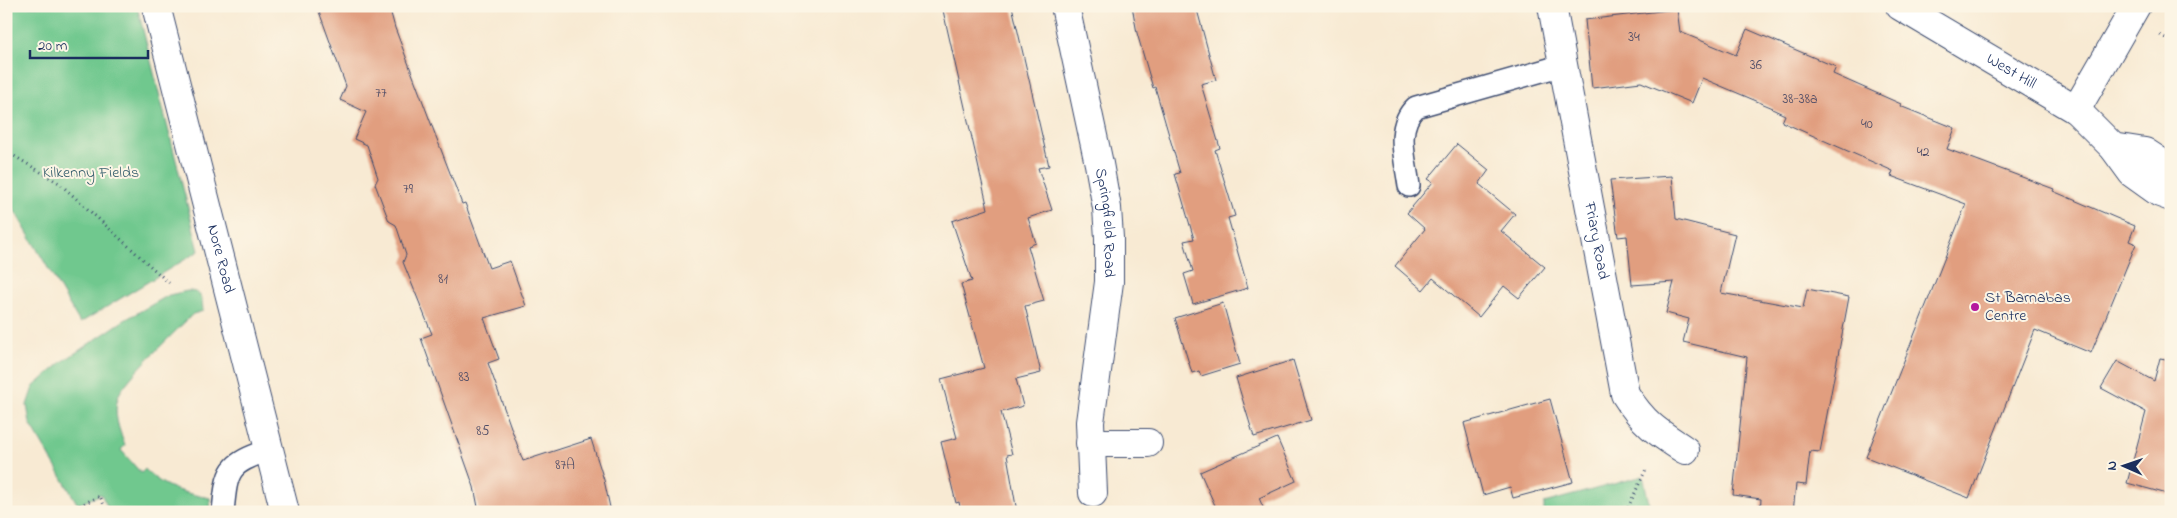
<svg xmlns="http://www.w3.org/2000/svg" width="2177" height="518" font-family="'Indie Flower',sans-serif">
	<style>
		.green { fill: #6fc88e; stroke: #457c76 }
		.building { fill: #e19e7f }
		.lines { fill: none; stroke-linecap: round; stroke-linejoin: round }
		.service-casing { stroke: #3c4b70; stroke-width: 24 }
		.minor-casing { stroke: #3c4b70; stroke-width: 30 }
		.tertiary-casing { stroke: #3c4b70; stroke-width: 30 }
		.path { stroke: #3c4b70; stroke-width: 3; stroke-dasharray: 1 4; stroke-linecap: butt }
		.service { stroke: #fff; stroke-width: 21 }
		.minor { stroke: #fff; stroke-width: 28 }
		.tertiary { stroke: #fff; stroke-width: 28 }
		.poi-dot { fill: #b5179e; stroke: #fcf5e5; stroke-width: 2 }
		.labels { text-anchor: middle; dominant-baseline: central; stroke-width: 4; stroke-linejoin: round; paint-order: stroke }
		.number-label { font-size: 14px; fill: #4c4b66 }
		.street-label { font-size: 16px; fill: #1b2f5e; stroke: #fcf5e5 }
		.park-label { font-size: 16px; fill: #345d6c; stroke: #fcf5e5 }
		.poi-label { font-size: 16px; fill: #1b2f5e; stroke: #fcf5e5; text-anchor: start }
	</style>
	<rect width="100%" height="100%" fill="#fcf5e5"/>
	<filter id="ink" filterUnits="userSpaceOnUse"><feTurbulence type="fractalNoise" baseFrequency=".02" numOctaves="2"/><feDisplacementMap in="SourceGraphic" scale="10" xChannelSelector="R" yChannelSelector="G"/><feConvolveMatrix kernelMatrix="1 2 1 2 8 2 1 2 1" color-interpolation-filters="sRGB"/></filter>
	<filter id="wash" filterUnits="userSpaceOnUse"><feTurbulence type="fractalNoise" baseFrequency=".0096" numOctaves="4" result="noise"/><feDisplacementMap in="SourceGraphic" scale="20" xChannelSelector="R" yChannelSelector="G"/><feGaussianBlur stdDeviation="1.12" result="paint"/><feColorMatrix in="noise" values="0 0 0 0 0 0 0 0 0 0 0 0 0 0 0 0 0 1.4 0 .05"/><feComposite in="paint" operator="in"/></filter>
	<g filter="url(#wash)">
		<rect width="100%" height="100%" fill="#f8ead3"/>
		<!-- green -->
		<path class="green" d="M6 6H137L199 251 80 323 6 196Z
			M187 291C202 291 202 298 203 311L193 314C180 327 121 383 118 397 113 415 119 429 125 445L121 450 141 473 145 469C164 489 184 493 210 498L211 512H110L101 494 78 505 30 423 27 405 33 387 62 362 123 321 169 295Z
			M1643 476 1651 512H1544V503Z"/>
		<g id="blocks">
			<!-- building -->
			<path class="building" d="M317 6H389L395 28 435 134 462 204 465 203 489 268 510 261 526 306 484 318 499 359 488 363 523 461 591 439 604 480 611 512H479L474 487 421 338 432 334 403 262 406 255 396 225 389 221 375 184 378 178 367 145 354 139 366 112 340 100 346 86Z
				M942 6H1012L1049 166 1038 168 1052 210 1028 218 1036 243 1028 246 1044 301 1025 306 1041 373 1016 379 1023 406 1001 412 1012 454 1007 455 1017 512H961L959 502 956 503 941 442 957 438 941 379 984 368 961 284 972 281 952 221 988 209Z
				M1132 6H1196L1216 80 1201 84 1220 148 1215 150 1235 216 1228 218 1248 288 1193 304 1184 274 1193 271 1184 241 1194 239 1175 174 1180 173 1155 87 1153 88 1137 33Z
				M1677 9 1680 32 1736 55 1747 29 1836 67 1833 74 1901 104 1900 106 1955 128 1947 149 2054 189 2053 191 2135 226 2129 241 2136 244 2091 353 2035 330 1969 498 1866 457 1966 204 1891 176 1893 171 1782 122 1785 115 1772 109 1773 108 1702 78 1692 103 1641 82 1592 88 1585 20Z
				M1457 144 1489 170 1479 184 1515 214 1501 231 1545 267 1519 298 1504 286 1479 317 1433 278 1423 290 1395 266 1425 229 1407 213 1433 182 1428 179Z
				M1672 176 1676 219 1735 234 1721 293 1803 308 1807 289 1849 297 1820 452 1810 451 1806 485 1796 484 1793 512H1760L1761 499 1733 495 1747 357 1683 342 1689 319 1666 313 1674 282 1632 285 1627 236 1618 237 1610 180Z
				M1223 303 1240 364 1201 376 1199 371 1192 373 1175 318Z
				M2160 358 2171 360V495L2127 483 2146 412 2101 388 2117 361 2154 381Z
				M1293 360 1311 420 1254 437 1236 378Z
				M1550 399 1573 482 1513 498 1510 487 1483 495 1464 423Z
				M1277 438 1296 481 1259 498 1265 512H1218L1200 472Z"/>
		</g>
	</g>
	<g filter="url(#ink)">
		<use href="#blocks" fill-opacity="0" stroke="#3c4b70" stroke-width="1"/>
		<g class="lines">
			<!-- service casing -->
			<g class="service-casing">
				<path id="service" d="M1409 186C1406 161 1394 127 1416 107L1563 65
					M223 512C227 469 228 464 269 450"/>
			</g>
			<!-- minor casing -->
			<g class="minor-casing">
				<g id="minor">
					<path id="s1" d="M1065 6 1099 164 1107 208 1109 238V282L1090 422 1093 493"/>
					<path id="s2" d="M1552 6 1625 394C1643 423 1657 432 1685 450"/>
					<path d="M2076 110 2136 6"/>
					<path d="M1090 443H1148"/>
				</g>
			</g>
			<!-- tertiary casing -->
			<g class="tertiary-casing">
				<g id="tertiary">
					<path id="s3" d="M156 6 285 512"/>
					<path id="s4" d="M1900 6 2076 110 2113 147 2132 173 2160 193 2171 197"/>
					<path d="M2113 147 2145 152 2171 169"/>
				</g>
			</g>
			<!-- path -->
			<path class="path" d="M2160 35 2171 41
				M6 151 59 183 169 283
				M66 512 100 496 107 512
				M1626 512 1647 467"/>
			<!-- service -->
			<use href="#service" class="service"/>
			<!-- minor -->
			<use href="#minor" class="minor"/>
			<!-- tertiary -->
			<use href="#tertiary" class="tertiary"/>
		</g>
	</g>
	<!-- markers -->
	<circle class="poi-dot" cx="1975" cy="307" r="5"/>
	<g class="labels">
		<!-- number labels -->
		<g class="number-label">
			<text x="1634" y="37">34</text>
			<text x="1756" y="65">36</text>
			<text x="381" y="93">77</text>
			<text x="1800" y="99">38-38a</text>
			<text x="1867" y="124">40</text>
			<text x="1923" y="152">42</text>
			<text x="408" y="189">79</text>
			<text x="443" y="279">81</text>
			<text x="464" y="377">83</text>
			<text x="483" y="431">85</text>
			<text x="565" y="465">87A</text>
		</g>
		<!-- street labels -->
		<g class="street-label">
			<text stroke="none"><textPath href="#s4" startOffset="129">West Hill</textPath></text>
			<text stroke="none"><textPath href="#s1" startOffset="221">Springfield Road</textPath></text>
			<text stroke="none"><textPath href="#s2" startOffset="239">Friary Road</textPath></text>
			<text stroke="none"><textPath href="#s3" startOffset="261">Nore Road</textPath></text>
		</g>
		<!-- park labels -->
		<g class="park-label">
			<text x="91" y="173">Kilkenny Fields</text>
		</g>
		<!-- poi labels -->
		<g class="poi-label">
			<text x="1985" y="298">St Barnabas<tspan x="1985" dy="18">Centre</tspan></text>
		</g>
	</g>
	<!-- margin -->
	<rect width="2177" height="518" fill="none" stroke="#fcf5e5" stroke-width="25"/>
	<!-- north arrow -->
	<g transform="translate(2124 466) rotate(272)" stroke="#fcf5e5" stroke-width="4" paint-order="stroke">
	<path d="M0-4L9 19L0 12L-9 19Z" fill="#1b2f5e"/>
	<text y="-8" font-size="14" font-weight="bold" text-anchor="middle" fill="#1b2f5e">N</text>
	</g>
	<!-- scale -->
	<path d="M30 50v8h118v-8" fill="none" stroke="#1b2f5e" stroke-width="2.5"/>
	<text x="38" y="50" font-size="15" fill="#1b2f5e" stroke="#fcf5e5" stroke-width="4" paint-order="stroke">20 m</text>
</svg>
